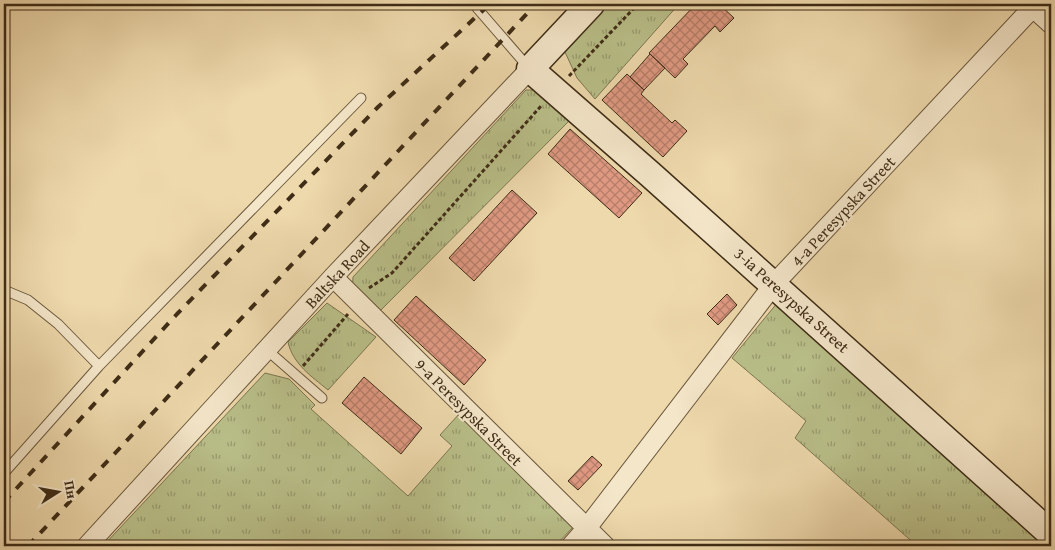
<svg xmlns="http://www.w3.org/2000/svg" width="1055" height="550" font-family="'Gentium Book Plus',serif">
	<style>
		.grass { fill: url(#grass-tufts); stroke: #7c7650 }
		.building { fill: url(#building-cross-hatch); stroke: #3e2c16 }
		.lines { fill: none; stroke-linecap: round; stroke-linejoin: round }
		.service-casing { stroke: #6a573c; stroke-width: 11 }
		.minor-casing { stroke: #6a573c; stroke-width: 21 }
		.secondary-casing { stroke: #3e2c16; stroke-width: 29 }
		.path { stroke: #3e2c16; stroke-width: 3; stroke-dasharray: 4 2.5; stroke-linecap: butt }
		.service { stroke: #f4e6c9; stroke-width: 9 }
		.minor { stroke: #f4e6c9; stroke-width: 19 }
		.secondary { stroke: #f4e6c9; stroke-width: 26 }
		.rail { stroke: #3e2c16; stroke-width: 4; stroke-dasharray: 9 9; stroke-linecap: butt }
		.labels { text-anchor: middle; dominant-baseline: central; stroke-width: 4; stroke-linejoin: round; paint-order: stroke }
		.street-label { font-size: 16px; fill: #3e2c16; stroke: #f4e6c9 }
	</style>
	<defs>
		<pattern id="grass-tufts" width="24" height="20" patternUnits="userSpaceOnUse" patternTransform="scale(1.25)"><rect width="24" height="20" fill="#b9bf89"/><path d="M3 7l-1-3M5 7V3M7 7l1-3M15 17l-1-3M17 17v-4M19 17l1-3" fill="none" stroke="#989b6f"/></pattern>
		<pattern id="building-cross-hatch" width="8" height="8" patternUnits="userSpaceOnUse" patternTransform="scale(1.25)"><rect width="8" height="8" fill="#df9982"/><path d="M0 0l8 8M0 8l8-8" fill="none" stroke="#b67d69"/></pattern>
	</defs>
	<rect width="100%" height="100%" fill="#eed9ac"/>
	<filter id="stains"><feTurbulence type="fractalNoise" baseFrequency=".004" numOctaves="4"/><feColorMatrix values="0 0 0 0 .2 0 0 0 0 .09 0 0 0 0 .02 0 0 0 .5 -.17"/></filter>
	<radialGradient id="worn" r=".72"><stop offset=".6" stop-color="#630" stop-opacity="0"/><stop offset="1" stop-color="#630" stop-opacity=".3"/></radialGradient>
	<!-- grass -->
	<path class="grass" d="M609 4H679L595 99 577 78 565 52Z
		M526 90H541L572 118 374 317 352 295 353 277Z
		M778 302 1047 541 1042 546H917L795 438 806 421 732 358Z
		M327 303 376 337 328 390C311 376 293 364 288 342Z
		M265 373 289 379 315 405 311 409 408 496 452 446 440 435 460 413 574 526 555 546H103Z"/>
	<!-- building -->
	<path class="building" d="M696 4H719L734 18 720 32 715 26 683 59 688 64 675 78 649 53Z
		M650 54 665 68 644 90 630 77Z
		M627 74 644 90 641 94 672 123 675 120 687 131 663 157 602 100Z
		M570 129 642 193 619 218 548 154Z
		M512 190 537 213 474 281 449 258Z
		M727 294 737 305 718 325 707 314Z
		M416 296 486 360 464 385 394 320Z
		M364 377 422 428 401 454 342 403Z
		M592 456 602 465 578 490 568 481Z"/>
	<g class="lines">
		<!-- service casing -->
		<g class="service-casing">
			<path id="service" d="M479 4 477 8 529 68
				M4 290 28 300 58 324 99 366
				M267 350 322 398
				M4 473 99 366 361 98"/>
		</g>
		<!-- minor casing -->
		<g class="minor-casing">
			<path id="minor" d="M1029 4 1051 24
				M333 277 605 546
				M87 546 333 277 530 69
				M571 546 586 529 774 284 1036 4"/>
		</g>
		<!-- secondary casing -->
		<g class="secondary-casing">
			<path id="secondary" d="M591 4 530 69 651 175 1051 534"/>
		</g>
		<!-- path -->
		<path class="path" d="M569 76 638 4
			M369 288 392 273 541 106
			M303 366 348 314"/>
		<!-- service -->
		<use href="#service" class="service"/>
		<!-- minor -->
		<use href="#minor" class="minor"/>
		<!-- secondary -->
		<use href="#secondary" class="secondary"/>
		<!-- rail -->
		<path class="rail" d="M4 502 177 314 378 107 490 4
			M28 546 536 4"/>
	</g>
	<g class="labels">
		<!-- street labels -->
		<g class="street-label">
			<text transform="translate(843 211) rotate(-47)">4-a Peresypska Street</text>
			<text transform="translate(337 274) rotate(-47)">Baltska Road</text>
			<text transform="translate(792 300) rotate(42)">3-ia Peresypska Street</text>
			<text transform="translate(469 412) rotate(45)">9-a Peresypska Street</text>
		</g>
	</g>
	<!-- margin -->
	<rect width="1055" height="550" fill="none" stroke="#eed9ac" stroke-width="20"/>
	<rect x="5" y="5" width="1045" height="540" fill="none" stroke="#3e2c16" stroke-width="2.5"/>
	<rect x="10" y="10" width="1035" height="530" fill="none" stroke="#3e2c16"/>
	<!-- north arrow -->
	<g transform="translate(58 492) rotate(79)" stroke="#f4e6c9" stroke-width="4" paint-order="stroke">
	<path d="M0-4L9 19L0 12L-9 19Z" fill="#3e2c16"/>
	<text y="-8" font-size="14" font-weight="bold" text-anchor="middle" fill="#3e2c16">Пн</text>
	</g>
	<rect width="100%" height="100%" filter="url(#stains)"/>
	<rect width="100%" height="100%" fill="url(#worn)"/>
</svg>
